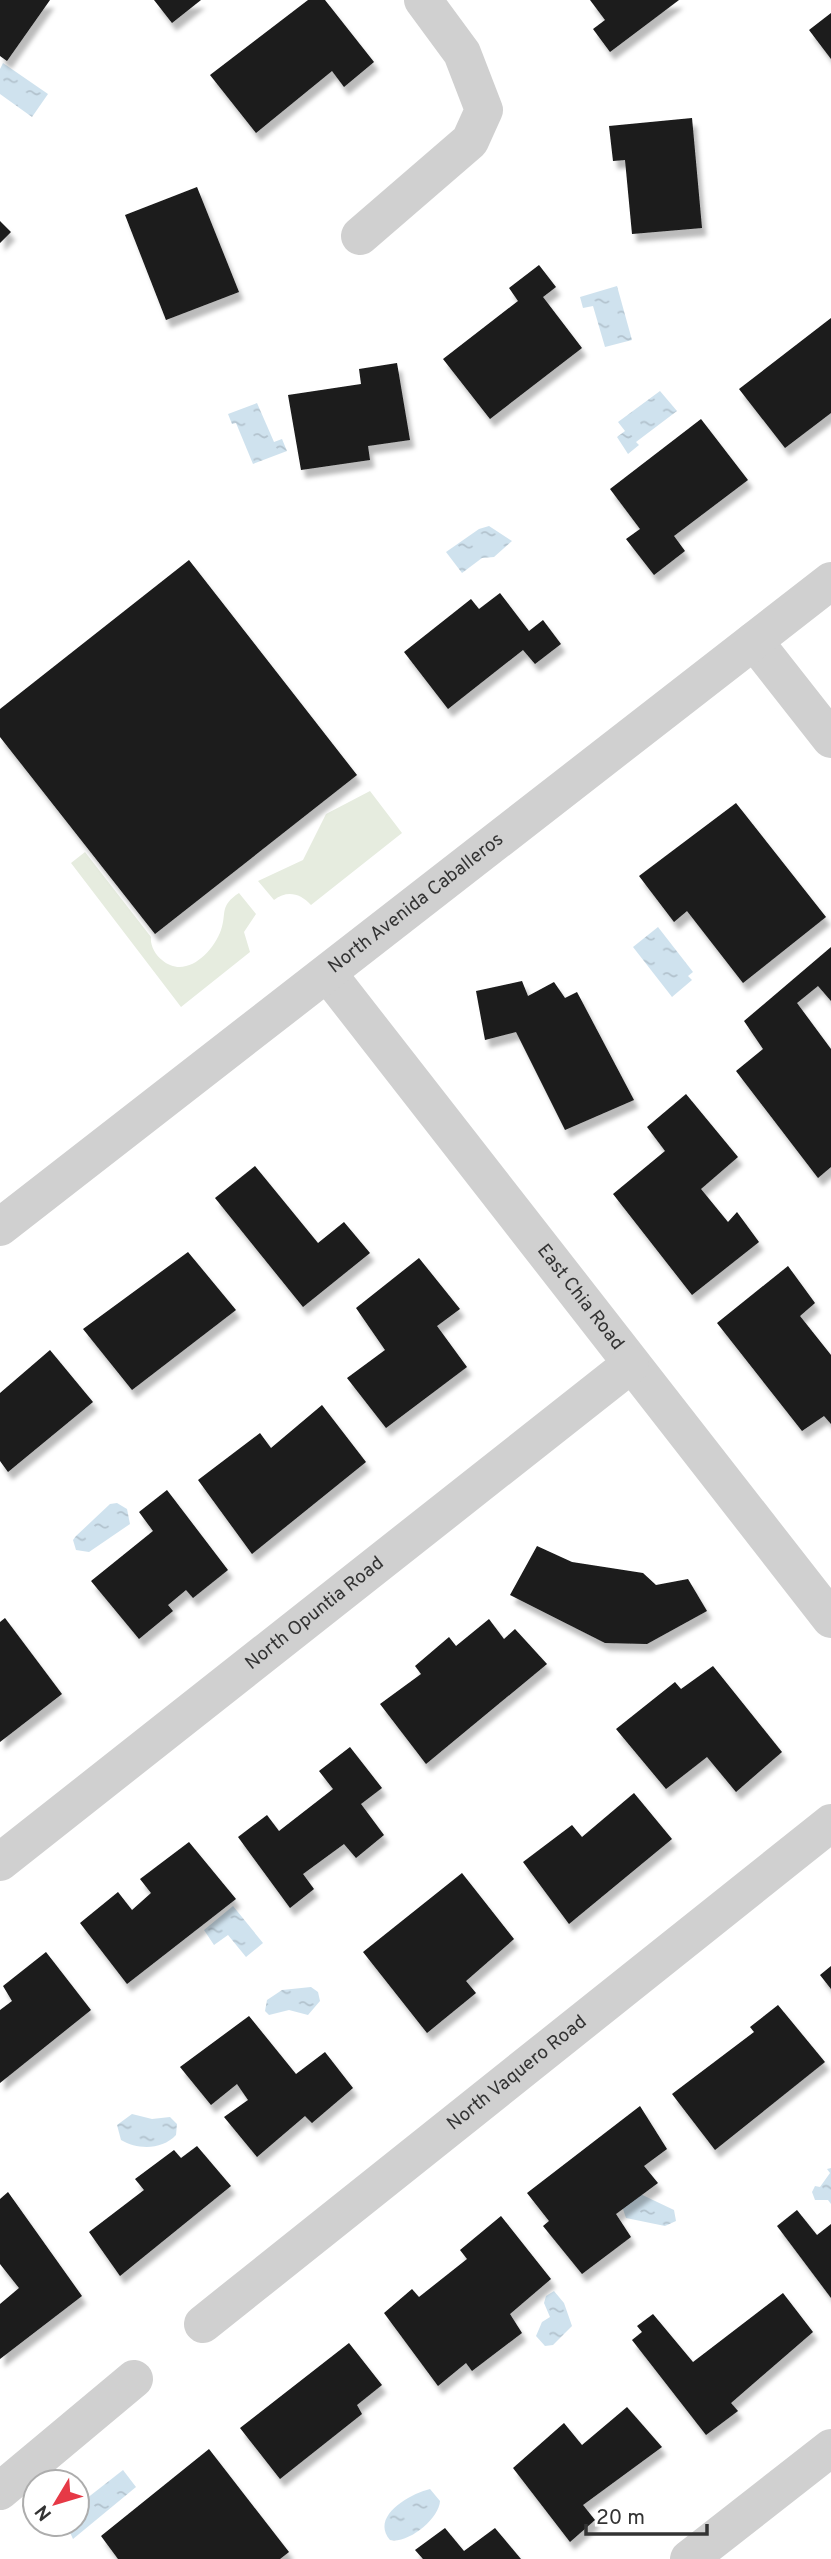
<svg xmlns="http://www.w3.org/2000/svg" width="831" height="2559" font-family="Overpass,sans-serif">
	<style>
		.grass { fill: #e6ecdf }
		.water { fill: url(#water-ripples) }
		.building { fill: #1a1a1a; filter: url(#shadow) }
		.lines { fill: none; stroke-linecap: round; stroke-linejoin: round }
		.minor { stroke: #d0d0d0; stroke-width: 38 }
		.labels { text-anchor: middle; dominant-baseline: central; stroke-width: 7; stroke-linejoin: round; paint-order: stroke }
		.street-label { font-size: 19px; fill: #333; stroke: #fff }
	</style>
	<defs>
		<pattern id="water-ripples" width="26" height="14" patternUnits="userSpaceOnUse" patternTransform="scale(1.75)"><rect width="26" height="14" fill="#cfe2ee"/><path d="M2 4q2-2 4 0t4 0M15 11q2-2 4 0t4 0" fill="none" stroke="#b2c2cd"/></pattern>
		<filter id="shadow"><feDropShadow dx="4.5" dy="8" stdDeviation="2" flood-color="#0004"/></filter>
	</defs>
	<rect width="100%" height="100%" fill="#fff"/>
	<!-- grass -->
	<path class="grass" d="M370 791 402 833 311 905C300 893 287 890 274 900L258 881 303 860 326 814Z
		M85 852 151 937C150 945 155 955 162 960 185 980 213 953 221 930 227 913 219 906 239 893L256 914 244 932 250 952 181 1007 71 863Z"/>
	<!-- water -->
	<path class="water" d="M3 63 48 94 32 117 0 94V69Z
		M617 286 632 340 605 347 593 306 583 308 580 297Z
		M660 391 677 411 636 442 639 445 628 454 617 437 625 431 618 422Z
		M257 403 274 442 282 439 287 451 253 464 236 423 232 424 228 414Z
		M489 526 512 541 494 557 482 558 462 573 446 552 479 529Z
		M658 927 693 972 688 976 692 980 672 997 633 947Z
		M117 1503 127 1509 130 1524 89 1552 76 1550 73 1540 76 1536 110 1504Z
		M233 1906 263 1943 246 1957 228 1935 214 1945 204 1930Z
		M311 1987 318 1992 320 2001 308 2015 289 2010 269 2015 265 2011 267 2000 282 1990Z
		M132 2114 152 2119 170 2117 177 2124 176 2135C162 2150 138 2150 121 2140L117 2125Z
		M831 2168V2204L828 2200H815L812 2192 815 2186 820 2187 830 2173 827 2169Z
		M634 2191 674 2210 676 2221 665 2226 626 2218 621 2203Z
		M554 2291 564 2303 572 2326 553 2345 545 2346 536 2336 542 2322 550 2317 544 2303 546 2296Z
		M123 2470 136 2487 73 2539 66 2524H77V2506Z
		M430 2489 440 2501C439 2519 408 2544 390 2540 370 2517 409 2494 430 2489Z"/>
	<!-- building -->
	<path class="building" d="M0 0H50L7 61 0 56Z
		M154 0H201L172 23Z
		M308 0H325L374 62 344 87 332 71 256 133 210 75Z
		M590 0H679L610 52 593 29 605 20Z
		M831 13V59L809 30Z
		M692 118 702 228 632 234 625 160 613 161 609 126Z
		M197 187 239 292 166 320 125 215Z
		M0 221 11 232 0 243Z
		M539 265 556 287 543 297 582 348 490 419 443 359 518 301 509 288Z
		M831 318V413L785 448 739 389Z
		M397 363 410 440 368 446 370 460 301 470 288 395 361 384 359 369Z
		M701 419 748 480 674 536 685 551 654 575 626 539 640 529 610 489Z
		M189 560 357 775 155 934 0 737V709Z
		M500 593 529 631 543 620 561 644 535 664 523 650 448 709 404 652 471 599 479 609Z
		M736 803 826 917 743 983 687 911 674 922 639 876Z
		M831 947V1001L818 986 797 1003 831 1049V1167L818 1178 736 1071 763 1049 744 1021Z
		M522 981 528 996 554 982 565 998 577 992 634 1100 565 1130 516 1032 485 1040 476 991Z
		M686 1094 738 1157 701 1189 728 1222 737 1212 759 1242 692 1295 613 1194 665 1151 647 1127Z
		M255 1166 318 1243 344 1222 370 1253 303 1307 215 1198Z
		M188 1252 236 1310 132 1390 83 1329Z
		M419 1258 460 1309 437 1326 467 1367 386 1428 347 1378 385 1350 356 1308Z
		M788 1266 815 1303 800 1316 831 1355V1424L824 1416 802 1431 717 1323Z
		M50 1350 93 1402 8 1472 0 1461V1393Z
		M322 1405 366 1462 252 1554 198 1480 260 1433 271 1448Z
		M167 1490 228 1570 193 1598 186 1590 168 1605 173 1611 139 1639 91 1581 153 1531 139 1512Z
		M537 1546 572 1562 643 1573 656 1585 688 1579 707 1611 647 1644 605 1643 510 1595Z
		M5 1618 62 1694 0 1742V1622Z
		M489 1619 504 1639 515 1629 547 1664 426 1764 380 1704 421 1674 415 1666 449 1637 456 1646Z
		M713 1666 782 1752 736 1792 707 1757 666 1789 616 1729 675 1682 681 1689Z
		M350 1747 382 1788 361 1804 384 1835 356 1858 344 1844 303 1874 314 1889 290 1908 238 1837 267 1815 279 1831 333 1789 319 1771Z
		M634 1793 672 1839 569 1924 523 1862 572 1825 582 1837Z
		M189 1842 236 1899 127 1984 80 1923 118 1892 132 1910 151 1893 140 1879Z
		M462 1873 514 1939 466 1981 476 1993 427 2033 363 1952Z
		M46 1952 91 2010 0 2083V2010L12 2001 3 1986Z
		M831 1966V1989L820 1975Z
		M778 2005 825 2062 715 2150 672 2094 754 2032 750 2027Z
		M249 2016 296 2074 325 2052 353 2088 312 2123 305 2116 257 2157 224 2117 248 2100 237 2084 211 2105 180 2067Z
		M640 2106 667 2149 644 2166 658 2183 616 2214 631 2237 582 2274 543 2226 549 2221 527 2193Z
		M197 2146 231 2186 120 2276 89 2232 144 2190 135 2179 174 2150 181 2158Z
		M8 2192 82 2296 0 2359V2304L19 2288 0 2264V2199Z
		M797 2210 817 2235 831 2224V2298L777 2226Z
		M501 2216 551 2279 510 2314 522 2333 472 2371 466 2363 438 2386 384 2313 412 2289 419 2297 467 2259 460 2250Z
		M783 2293 813 2332 731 2403 738 2411 706 2435 632 2340 642 2332 637 2326 653 2314 693 2362Z
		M349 2343 382 2385 357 2405 362 2414 280 2479 240 2428Z
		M627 2407 662 2447 583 2505 595 2520 570 2542 513 2468 564 2423 582 2445Z
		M209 2449 289 2552 280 2559H118L101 2536Z
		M445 2528 464 2551 495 2528 521 2559H423L415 2550Z"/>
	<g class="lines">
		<!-- minor -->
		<g class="minor">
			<path d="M360 236 470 141 484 110 462 53 423 0"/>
			<path d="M754 641 831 739"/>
			<path id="s1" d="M328 974 831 1619"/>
			<path id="s2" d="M0 1227 831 581"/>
			<path id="s3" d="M0 1862 630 1365"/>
			<path id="s4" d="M203 2324 831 1823"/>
			<path d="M0 2491 134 2379"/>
			<path d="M689 2559 831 2448"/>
		</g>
	</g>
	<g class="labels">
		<!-- street labels -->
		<g class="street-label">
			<text stroke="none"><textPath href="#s2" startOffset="527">North Avenida Caballeros</textPath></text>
			<text stroke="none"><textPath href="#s1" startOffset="410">East Chia Road</textPath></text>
			<text stroke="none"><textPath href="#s3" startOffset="401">North Opuntia Road</textPath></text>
			<text stroke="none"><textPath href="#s4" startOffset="402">North Vaquero Road</textPath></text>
		</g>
	</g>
	<!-- north arrow -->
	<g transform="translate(56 2503) rotate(232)"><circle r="33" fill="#ffffff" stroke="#adadad" stroke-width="2"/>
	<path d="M0-5L12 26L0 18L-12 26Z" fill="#e63946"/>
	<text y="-10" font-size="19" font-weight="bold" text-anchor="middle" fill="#333333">N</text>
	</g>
	<!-- scale -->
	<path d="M586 2524v10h121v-10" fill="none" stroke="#333333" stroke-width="3.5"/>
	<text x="596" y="2524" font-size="21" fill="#333333" stroke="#ffffff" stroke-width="5" paint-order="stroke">20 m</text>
</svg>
